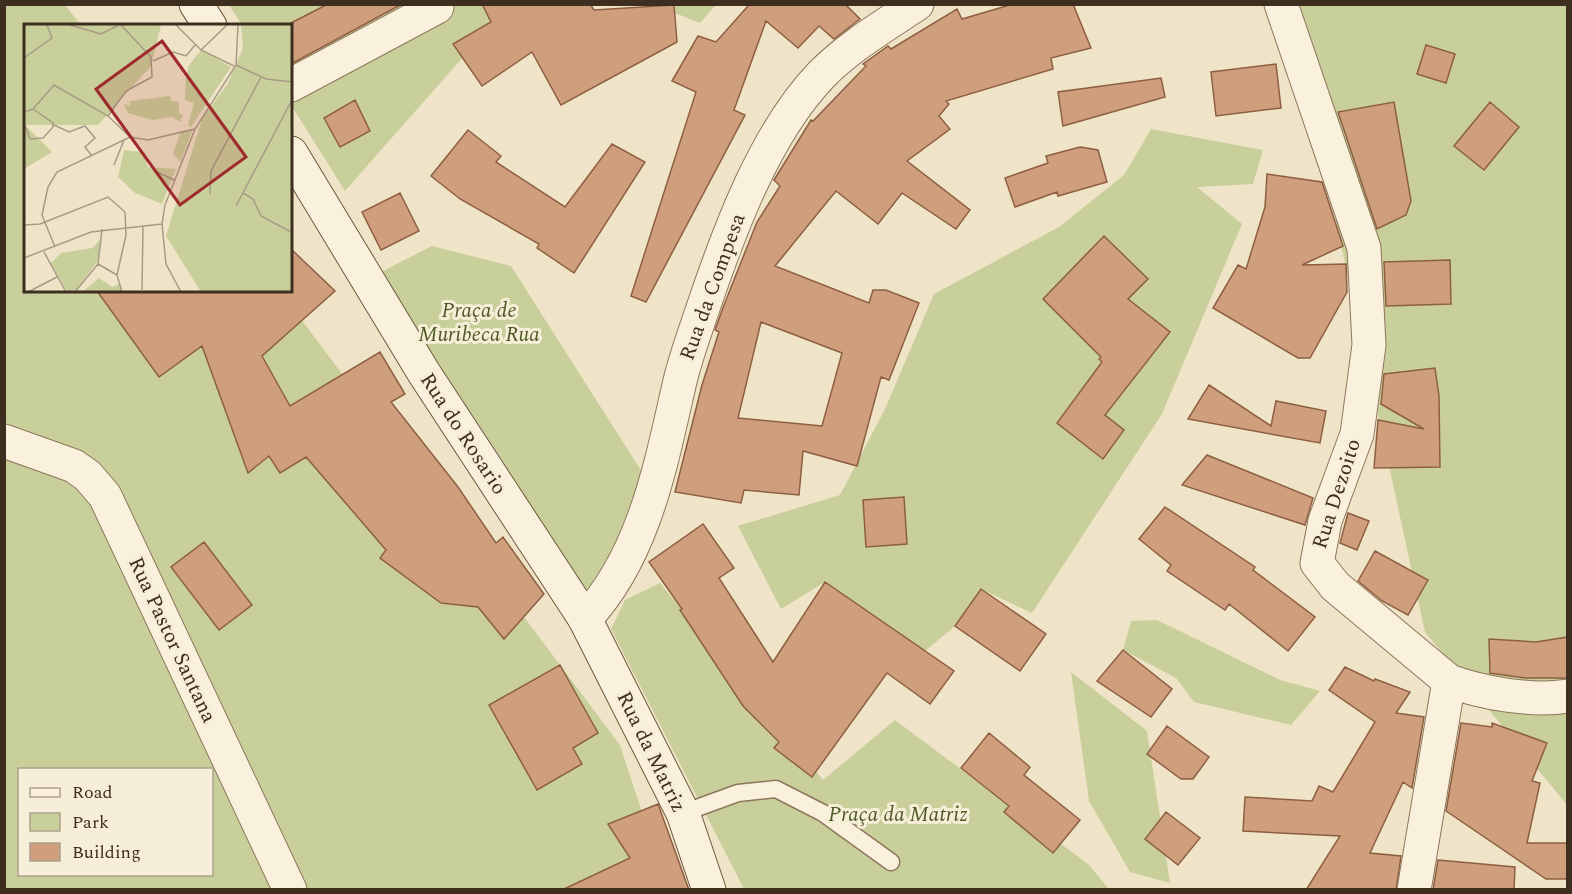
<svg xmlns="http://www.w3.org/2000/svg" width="1572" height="894" font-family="Spectral,serif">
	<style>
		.green { fill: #c9cf9b; fill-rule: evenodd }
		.building { fill: #cf9f7d; stroke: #8d5f41; stroke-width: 1.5; fill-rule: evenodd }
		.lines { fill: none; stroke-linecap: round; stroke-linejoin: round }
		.lane-casing { stroke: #8d765c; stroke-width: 19 }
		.street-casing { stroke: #8d765c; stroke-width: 35 }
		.secondary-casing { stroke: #6f573f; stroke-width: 35 }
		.lane { stroke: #faf1dc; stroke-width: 16 }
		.street { stroke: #faf1dc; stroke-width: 33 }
		.secondary { stroke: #faf1dc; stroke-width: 33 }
		.labels { text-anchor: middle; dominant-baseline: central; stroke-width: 6; stroke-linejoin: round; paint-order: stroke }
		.street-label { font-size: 21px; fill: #3d2e20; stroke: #f7eed8 }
		.park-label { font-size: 21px; font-style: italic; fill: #4d5a26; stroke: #f7eed8 }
		.inset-road { fill: none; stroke: #a89b85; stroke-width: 1.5 }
		.view { fill: #9e2a2b; fill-opacity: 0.15; stroke: #9e2a2b; stroke-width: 3 }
		.inset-edge { fill: none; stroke: #3d2e20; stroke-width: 3 }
	</style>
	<rect width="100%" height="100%" fill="#f0e4c8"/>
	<!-- green -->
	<path class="green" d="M5 5H65L81 25 26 26V291H280L620 745 667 889 5 890ZM20 770H212V874H20Z
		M229 5H509L345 191 291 105V26L242 25Z
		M655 5H716L700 23Z
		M1289 5H1567V805L1425 632Z
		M1151 129 1263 150 1253 184 1197 187 1242 224 1162 414 1032 613 981 589 955 626 925 651 825 582 781 609 738 526 840 495 885 409 934 294 1059 227 1124 175Z
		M432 246 511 266 649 483 592 605 406 319 383 271Z
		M660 583 823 780 895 720 1088 864 1109 889H744L611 629 625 600Z
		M1157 620 1280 680 1320 691 1291 725 1194 702 1176 678 1123 650 1131 621Z
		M1071 672 1147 731 1170 883 1130 872 1089 801Z"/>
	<!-- building -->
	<path class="building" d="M328 4H402L291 64V23Z
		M482 4H590L594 10 674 5 677 42 561 105 532 52 482 86 453 44 491 22Z
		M746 4H845L860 19 834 39 819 26 798 48 766 21 734 110 745 115 646 302 631 296 696 92 672 81 698 36 716 42 748 6Z
		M1013 4H1073L1091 48 1051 58 1053 69 946 101 949 104 939 116 950 129 907 161 970 210 956 229 902 193 878 224 836 191 775 266 869 303 873 290H886L919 303 889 380 881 377 857 466 803 451 799 495 744 490 741 503 675 492 702 385 719 332 715 330 724 305 757 222 780 186 774 180 811 120 813 121 866 66 863 64 888 46 891 49 957 9 962 19ZM761 322 842 353 822 426 738 418Z
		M1426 45 1455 54 1446 83 1417 74Z
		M1276 64 1281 108 1216 116 1211 72Z
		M1161 78 1165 97 1063 126 1058 92Z
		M355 100 370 131 340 147 324 118Z
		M1394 102 1411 201 1406 215 1377 229 1338 112Z
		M1490 102 1519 127 1484 170 1454 146Z
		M468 130 501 156 496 162 565 207 612 144 645 162 574 273 537 248 539 244 460 199 431 176Z
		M1080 147 1098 150 1107 182 1058 196 1057 192 1015 207 1005 178 1048 163 1046 156Z
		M1267 174 1322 182 1343 246 1302 265 1346 264 1347 292 1310 358H1298L1213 308 1238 265 1246 269 1265 207Z
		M400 193 419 231 381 250 362 212Z
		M1104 236 1148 279 1128 299 1170 332 1105 415 1124 430 1103 459 1057 423 1102 362 1099 359 1101 357 1043 299Z
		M291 249 335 291 262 356 290 406 380 352 405 394 391 402 458 487 496 543 503 537 544 594 504 639 478 607 441 603 380 558 386 550 306 457 280 473 269 456 248 473 202 346 159 377 97 291H291Z
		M1450 260 1451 304 1386 306 1384 262Z
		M1435 368 1439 396 1440 467 1374 468 1378 420 1424 429 1381 404 1384 374Z
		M1209 385 1271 426 1276 401 1326 411 1320 443 1188 419Z
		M1207 455 1313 498 1305 525 1182 485Z
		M904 497 907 544 866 547 863 500Z
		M1165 507 1255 567 1253 570 1315 617 1288 651 1229 604 1225 610 1167 571 1171 565 1139 539Z
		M1348 513 1369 521 1357 550 1340 543Z
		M703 524 734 568 719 578 773 662 825 582 954 671 930 704 887 673 812 777 774 748 779 742 743 706 680 610 682 609 649 562Z
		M204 542 252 605 219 630 171 567Z
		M1375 551 1428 580 1408 615 1382 601 1358 581Z
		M981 589 1046 634 1020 671 955 626Z
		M1568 637V678H1525L1490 673 1489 639 1536 642Z
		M1123 650 1172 689 1151 717 1097 681Z
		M560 665 598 733 573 748 582 764 537 790 489 705Z
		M1345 667 1374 681 1375 679 1410 692 1396 713 1424 717 1412 788 1403 782 1370 853 1401 856 1396 890H1306L1340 836 1243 831 1245 797 1312 801 1319 786 1333 792 1375 722 1329 690Z
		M1461 723 1492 727V723L1547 743 1532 781 1540 783 1527 843H1568V879H1546L1446 811Z
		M1167 726 1209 757 1193 779H1181L1147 754Z
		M989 733 1030 767 1024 775 1080 820 1053 853 1004 812 1009 806 961 768Z
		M658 804 689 890H562L630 858 608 824Z
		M1166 812 1200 838 1178 865 1145 839Z
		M1438 860 1515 867 1514 890H1433Z"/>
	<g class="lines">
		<!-- lane casing -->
		<g class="lane-casing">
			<path id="lane" d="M683 813 738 793 776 789 823 813 891 862"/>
		</g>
		<!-- street casing -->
		<g class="street-casing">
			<path id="street" d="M1281 4 1364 248 1369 345 1357 434 1325 521 1317 563 1335 586 1449 681C1482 693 1532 702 1568 696
				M291 85 437 7
				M4 441 74 466 88 476 105 496 290 890
				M585 619C645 555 661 463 680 381 686 356 695 332 703 308 729 231 765 133 822 74 850 46 884 26 917 4
				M1414 890 1449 681"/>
		</g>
		<!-- secondary casing -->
		<g class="secondary-casing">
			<path id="secondary" d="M196 4 210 26
				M291 153 424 373 585 619 683 813 709 890"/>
		</g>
		<!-- lane -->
		<use href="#lane" class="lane"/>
		<!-- street -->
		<use href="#street" class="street"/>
		<!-- secondary -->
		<use href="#secondary" class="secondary"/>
	</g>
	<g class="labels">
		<!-- street labels -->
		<g class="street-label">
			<text transform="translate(713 287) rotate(-70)">Rua da Compesa</text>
			<text transform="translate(463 434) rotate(57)">Rua do Rosario</text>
			<text transform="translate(1337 494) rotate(-72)">Rua Dezoito</text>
			<text transform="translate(172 640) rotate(65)">Rua Pastor Santana</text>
			<text transform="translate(651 752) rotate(64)">Rua da Matriz</text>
		</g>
		<!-- park labels -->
		<g class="park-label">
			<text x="479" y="311">Praça de<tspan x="479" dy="24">Muribeca Rua</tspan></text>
			<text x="898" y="815">Praça da Matriz</text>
		</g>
	</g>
	<!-- overview -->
	<g transform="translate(24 24)">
		<rect width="268" height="268" fill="#f0e4c8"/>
		<path d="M0 1H137L127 42 74 101H1L28 128 0 145ZM217 1H268V268H177L142 212 178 95 204 59 219 24ZM177 26 207 43 167 103 164 101 170 79 161 76 162 54 165 41ZM146 72 147 77 155 78V89L159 91 156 98 148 93 128 96 104 89 100 80 106 82V77ZM169 105 158 134 156 138 149 129 157 107ZM100 126 120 128 124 143 152 145 138 180 111 169 94 153ZM75 217 78 218 73 238 52 266 43 267 27 239 37 229 68 224ZM75 254 88 263 95 260 99 268H58Z" fill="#c9cf9b"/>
		<path class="inset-road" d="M46 1 77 10 95 1M152 1 177 26 210 42M177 26 203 1M0 34 28 14 23 1M129 37 149 28 162 32 171 21M212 41 242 55 269 58M0 88 9 85 30 61 84 92 106 113M84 92 102 67 128 53 127 33 97 1M0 99 6 115 19 114 29 103V99L9 85M30 101 45 108 61 102 71 114 61 123 68 132M90 141 100 116M133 148 150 156M219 169 229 175 237 192 269 209M186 170 187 147 237 53M212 182 269 74M0 201 16 200 84 173 101 188 102 211 93 251 98 268M31 223 18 191 24 163 33 148 106 113 124 116 171 105M20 228 42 268M0 234 67 208 138 200M74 240 93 251M118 266 119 202M4 268 33 253M51 268 74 240 78 205M157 268 142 240 138 200 141 181 171 105 212 41 214 1"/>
		<path class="view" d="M138 17 222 133 156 181 72 65Z"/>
		<rect width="268" height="268" class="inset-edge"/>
	</g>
	<!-- border -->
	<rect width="1572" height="894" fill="none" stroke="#3d2e20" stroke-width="12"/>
	<!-- legend -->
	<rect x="18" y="768" width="195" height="108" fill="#f7eed8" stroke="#ada18e" stroke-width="1.5"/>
	<rect x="30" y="788" width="30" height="9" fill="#faf1dc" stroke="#ada18e" stroke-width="1.5"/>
	<text x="72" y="798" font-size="18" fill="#3d2e20">Road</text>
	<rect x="30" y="813" width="30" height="18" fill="#c9cf9b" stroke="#ada18e" stroke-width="1.5"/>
	<text x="72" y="828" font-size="18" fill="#3d2e20">Park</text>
	<rect x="30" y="843" width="30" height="18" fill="#cf9f7d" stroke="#ada18e" stroke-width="1.5"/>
	<text x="72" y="858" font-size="18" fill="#3d2e20">Building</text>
</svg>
